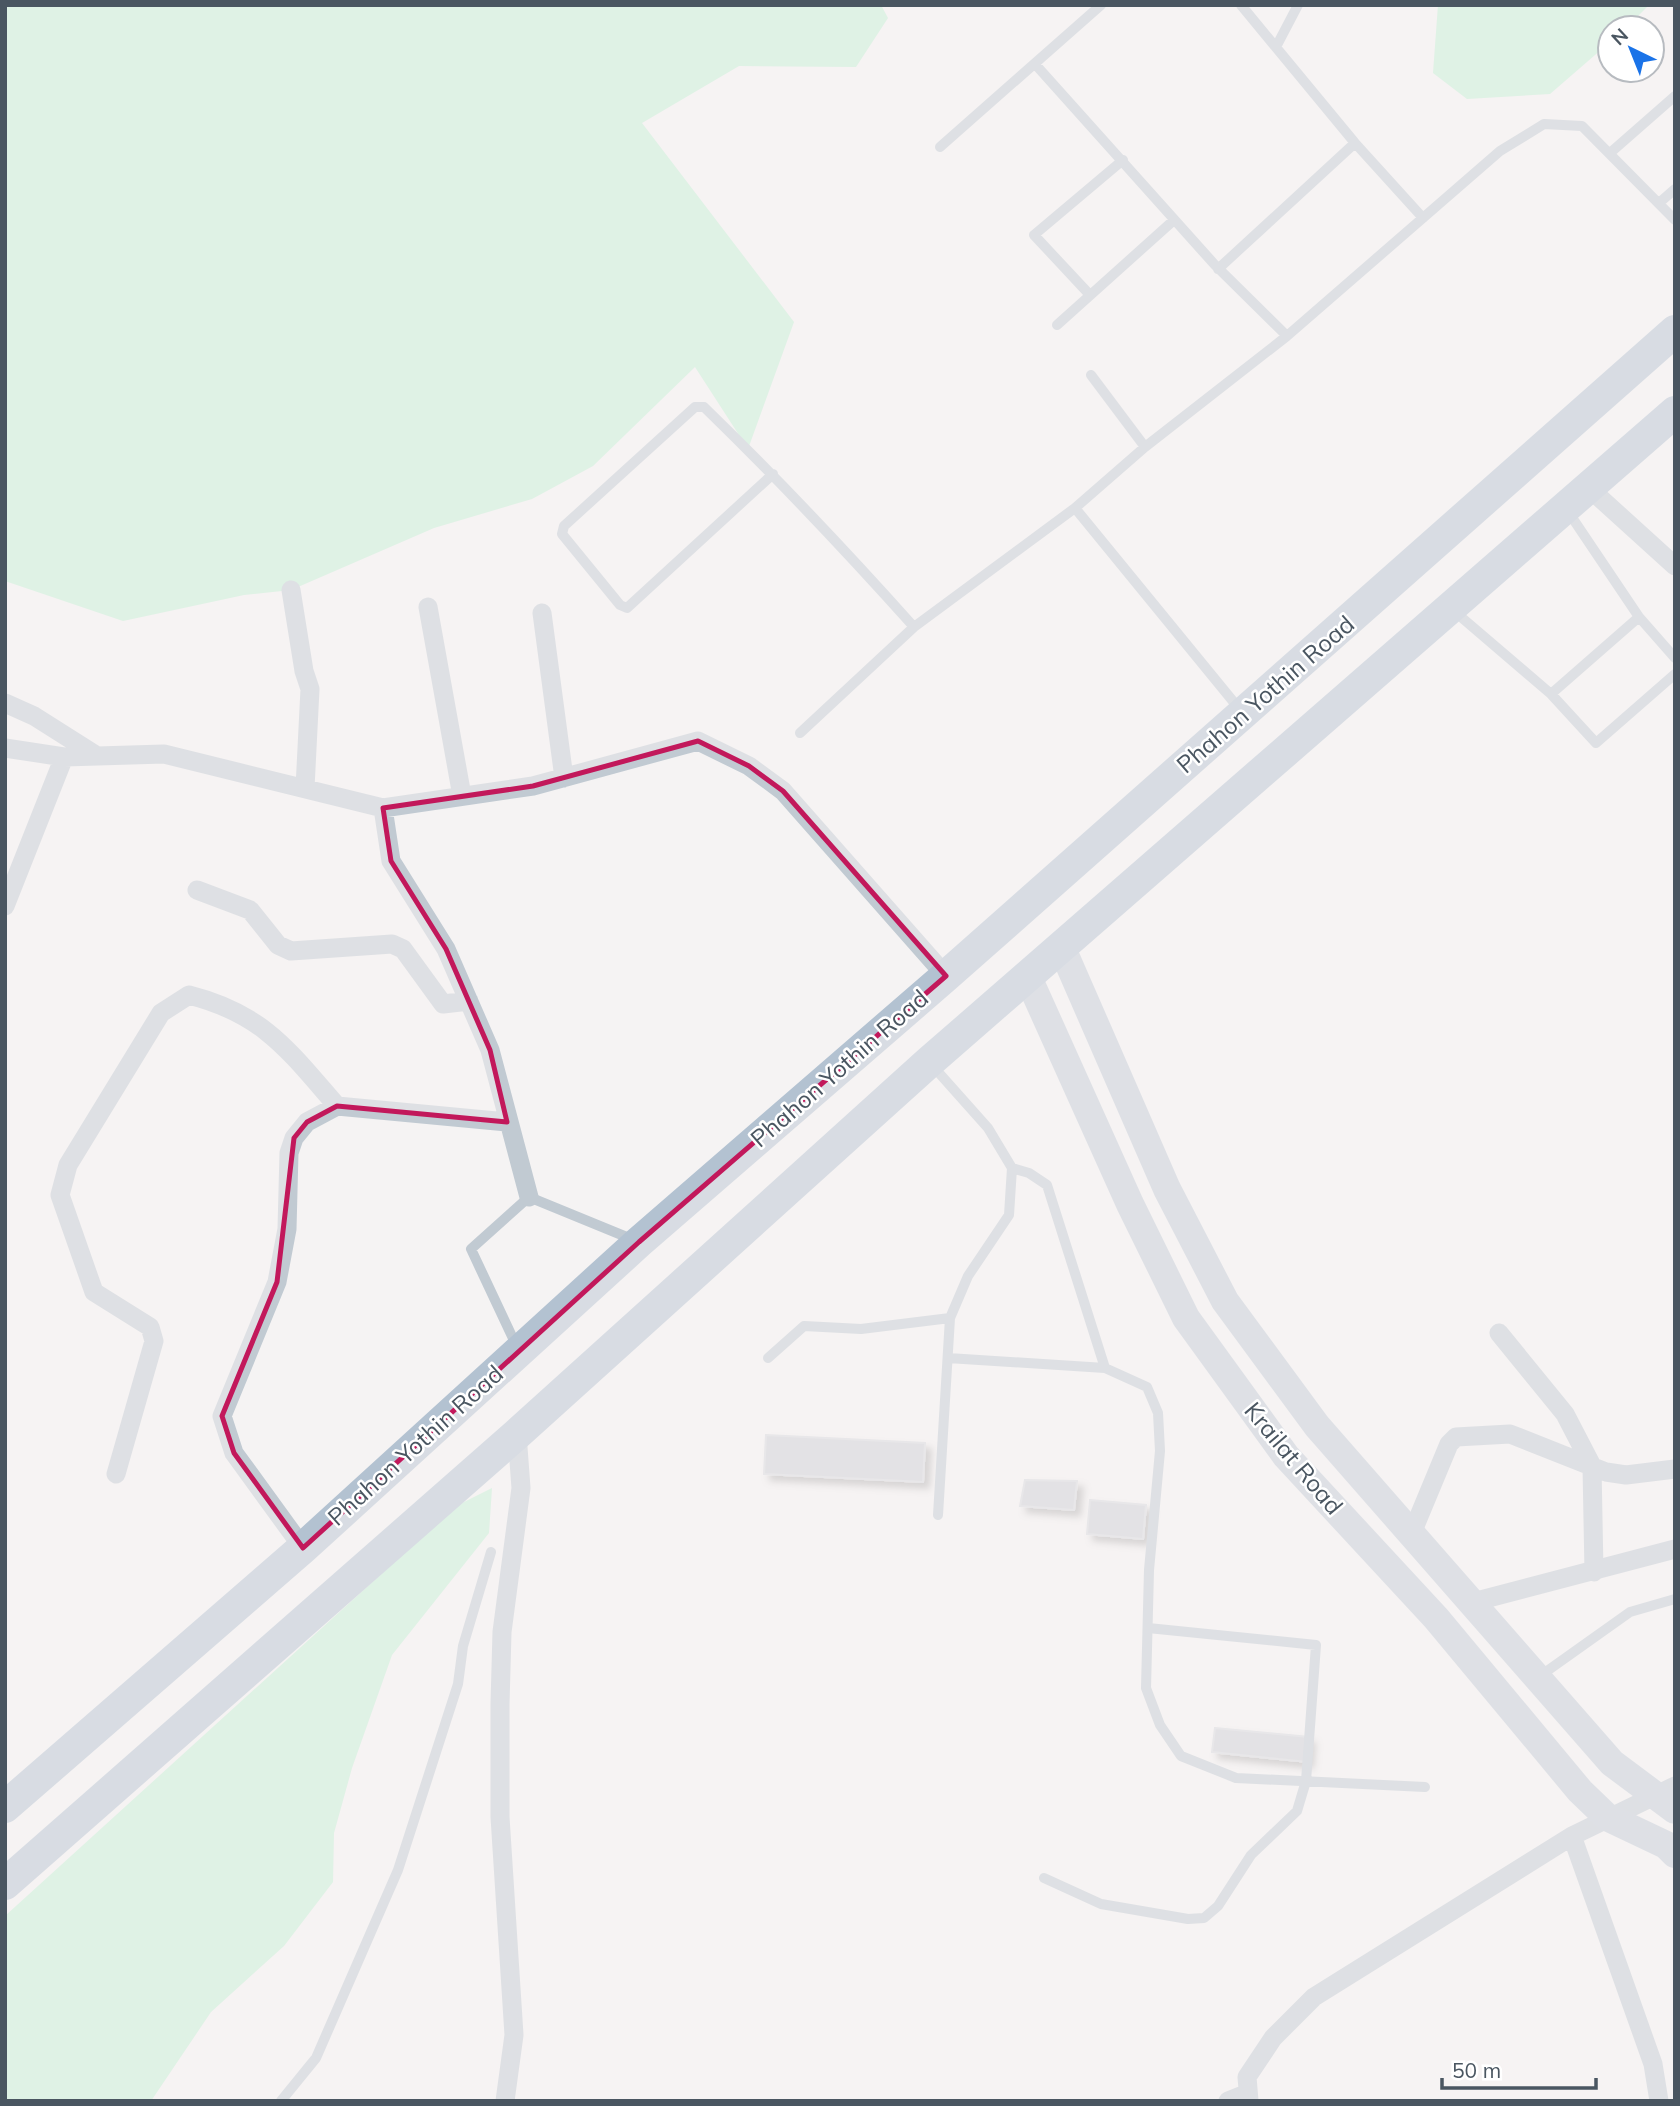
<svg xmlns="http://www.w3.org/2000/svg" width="1680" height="2106" font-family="Mulish,sans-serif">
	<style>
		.green { fill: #c3f1d5 }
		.building { fill: #cdcfd5; stroke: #d7d9de; stroke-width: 2; filter: url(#shadow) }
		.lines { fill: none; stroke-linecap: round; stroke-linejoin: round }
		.lane { stroke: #c1cad2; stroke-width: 10 }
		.street { stroke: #c1cad2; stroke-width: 19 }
		.secondary { stroke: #c1cbd6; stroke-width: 28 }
		.primary { stroke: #b3c2d1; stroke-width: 32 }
		.marked { fill: none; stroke: #c2185b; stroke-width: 5; stroke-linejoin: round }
		.labels { text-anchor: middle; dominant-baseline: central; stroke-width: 5; stroke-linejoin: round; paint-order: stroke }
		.street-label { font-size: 24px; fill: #4a5661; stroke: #fff }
	</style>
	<defs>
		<filter id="shadow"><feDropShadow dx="6" dy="6" stdDeviation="3.5" flood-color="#0004"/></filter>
	</defs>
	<rect width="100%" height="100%" fill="#f5f3f3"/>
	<!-- green -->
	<path class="green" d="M5 5H881L888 18 856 67 739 66 642 123 794 322 748 449 695 367 593 466 532 499 434 528 291 590 244 595 123 621 5 581Z
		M1438 5H1649L1626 28H1610V42L1550 94 1467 99 1433 73Z
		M492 1488 489 1533 392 1655 352 1768 334 1833 333 1882 284 1946 211 2012 151 2101H5V1916L456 1506Z"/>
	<!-- building -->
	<path class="building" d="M766 1435 925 1443 923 1482 764 1474Z
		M1025 1480 1077 1481 1074 1510 1020 1506Z
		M1090 1500 1146 1505 1143 1539 1087 1534Z
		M1215 1728 1309 1737 1307 1762 1212 1752Z"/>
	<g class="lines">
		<!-- lane -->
		<path class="lane" d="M1241 5 1355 143 1423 218
			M1276 47 1298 5
			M1035 64 1215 265 1287 336
			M940 147 1101 5
			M1610 153 1675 96
			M1659 203 1675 189
			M1218 269 1355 143
			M1090 295 1034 235 1123 160
			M1057 325 1174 220
			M1091 375 1145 447
			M773 474 627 608 620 605 562 534 564 526 695 407H704C777 478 846 551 914 627
			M1075 508 1241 711
			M1454 611 1551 694 1639 617 1567 510
			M1639 617 1675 658
			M1551 694 1596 743 1675 674
			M800 733 914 627 1075 508 1145 447 1287 336 1500 151 1544 124 1582 126 1675 220
			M931 1064 988 1128 1012 1168 1009 1215 968 1276 950 1318 938 1515
			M1012 1168 1029 1173 1047 1185 1105 1368 1147 1387 1158 1413 1160 1451 1149 1570 1146 1688 1160 1725 1181 1756 1236 1778 1425 1787
			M517 1347 471 1249 529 1197 634 1240
			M768 1358 804 1326 861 1329 950 1318
			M948 1358 1105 1368
			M1540 1676 1630 1612 1675 1599
			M1044 1878 1101 1904 1188 1919 1204 1918 1218 1906 1251 1855 1297 1811 1306 1781 1316 1645 1148 1628
			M281 2101 316 2058 398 1870 458 1684 463 1646 491 1552"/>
		<!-- street -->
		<path class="street" d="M1589 488 1675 566
			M291 590 304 671 310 689 305 788
			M428 607 462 796
			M542 613 564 778
			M5 703 34 716 94 754
			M5 748 64 757 164 754 383 808 533 786 698 741 749 766 783 791 946 976
			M383 808 391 861 446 949 490 1050 529 1197
			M197 890 250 910 278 945 291 951 392 944 403 949 443 1004 469 1001
			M5 906 64 757
			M1499 1333 1565 1414 1592 1466 1594 1572
			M116 1474 154 1341 150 1327 94 1292 60 1195 68 1165 161 1013 189 995C264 1014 289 1051 337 1106
			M1412 1533 1449 1444 1456 1437 1510 1434 1606 1472 1626 1475 1675 1469
			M303 1548 234 1453 222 1416 277 1282 287 1229 289 1153 294 1138 307 1122 337 1106 507 1122
			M1473 1602 1675 1549
			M1572 1836 1653 2064 1659 2101
			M505 2101 514 2035 500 1817V1704L502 1632 521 1488 517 1434
			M1228 2101 1248 2093
			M1249 2101 1247 2077 1273 2038 1314 1997 1572 1836 1675 1786"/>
		<!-- secondary -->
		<path class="secondary" d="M1061 946 1167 1189 1225 1301 1317 1426 1612 1763 1675 1810
			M1027 975 1130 1204 1186 1318 1286 1456 1436 1618 1580 1791 1607 1817 1666 1845 1675 1854"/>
		<!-- primary -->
		<path class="primary" d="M5 1807 303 1548 639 1242 946 976 1675 331
			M5 1884 517 1434 929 1062 1675 412"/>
	</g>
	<!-- marked area -->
	<path d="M0 0H1680V2106H0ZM698 741 749 766 783 791 946 976 639 1242 303 1548 234 1453 222 1416 277 1282 294 1138 307 1122 337 1106 507 1122 490 1050 446 949 391 861 383 808 533 786Z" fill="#f5f3f3" fill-opacity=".55" fill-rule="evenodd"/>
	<path class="marked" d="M698 741 749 766 783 791 946 976 639 1242 303 1548 234 1453 222 1416 277 1282 294 1138 307 1122 337 1106 507 1122 490 1050 446 949 391 861 383 808 533 786Z"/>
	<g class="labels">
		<!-- street labels -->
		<g class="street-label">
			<text transform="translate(1265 694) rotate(-41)">Phahon Yothin Road</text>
			<text transform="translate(839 1068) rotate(-41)">Phahon Yothin Road</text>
			<text transform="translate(415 1445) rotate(-42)">Phahon Yothin Road</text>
			<text transform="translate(1294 1458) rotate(50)">Krailat Road</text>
		</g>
	</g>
	<!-- border -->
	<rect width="1680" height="2106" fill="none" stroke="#4a5661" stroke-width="14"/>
	<!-- north arrow -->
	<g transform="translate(1631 49) rotate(317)"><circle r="33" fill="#ffffff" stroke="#b7bbc0" stroke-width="2"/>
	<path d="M0-5L12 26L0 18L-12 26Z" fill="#1a73e8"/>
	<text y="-10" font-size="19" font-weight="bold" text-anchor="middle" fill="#4a5661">N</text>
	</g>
	<!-- scale -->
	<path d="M1442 2078v10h154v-10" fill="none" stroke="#4a5661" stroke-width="3.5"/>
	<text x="1452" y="2078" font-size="21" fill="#4a5661" stroke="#ffffff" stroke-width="5" paint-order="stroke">50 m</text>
</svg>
